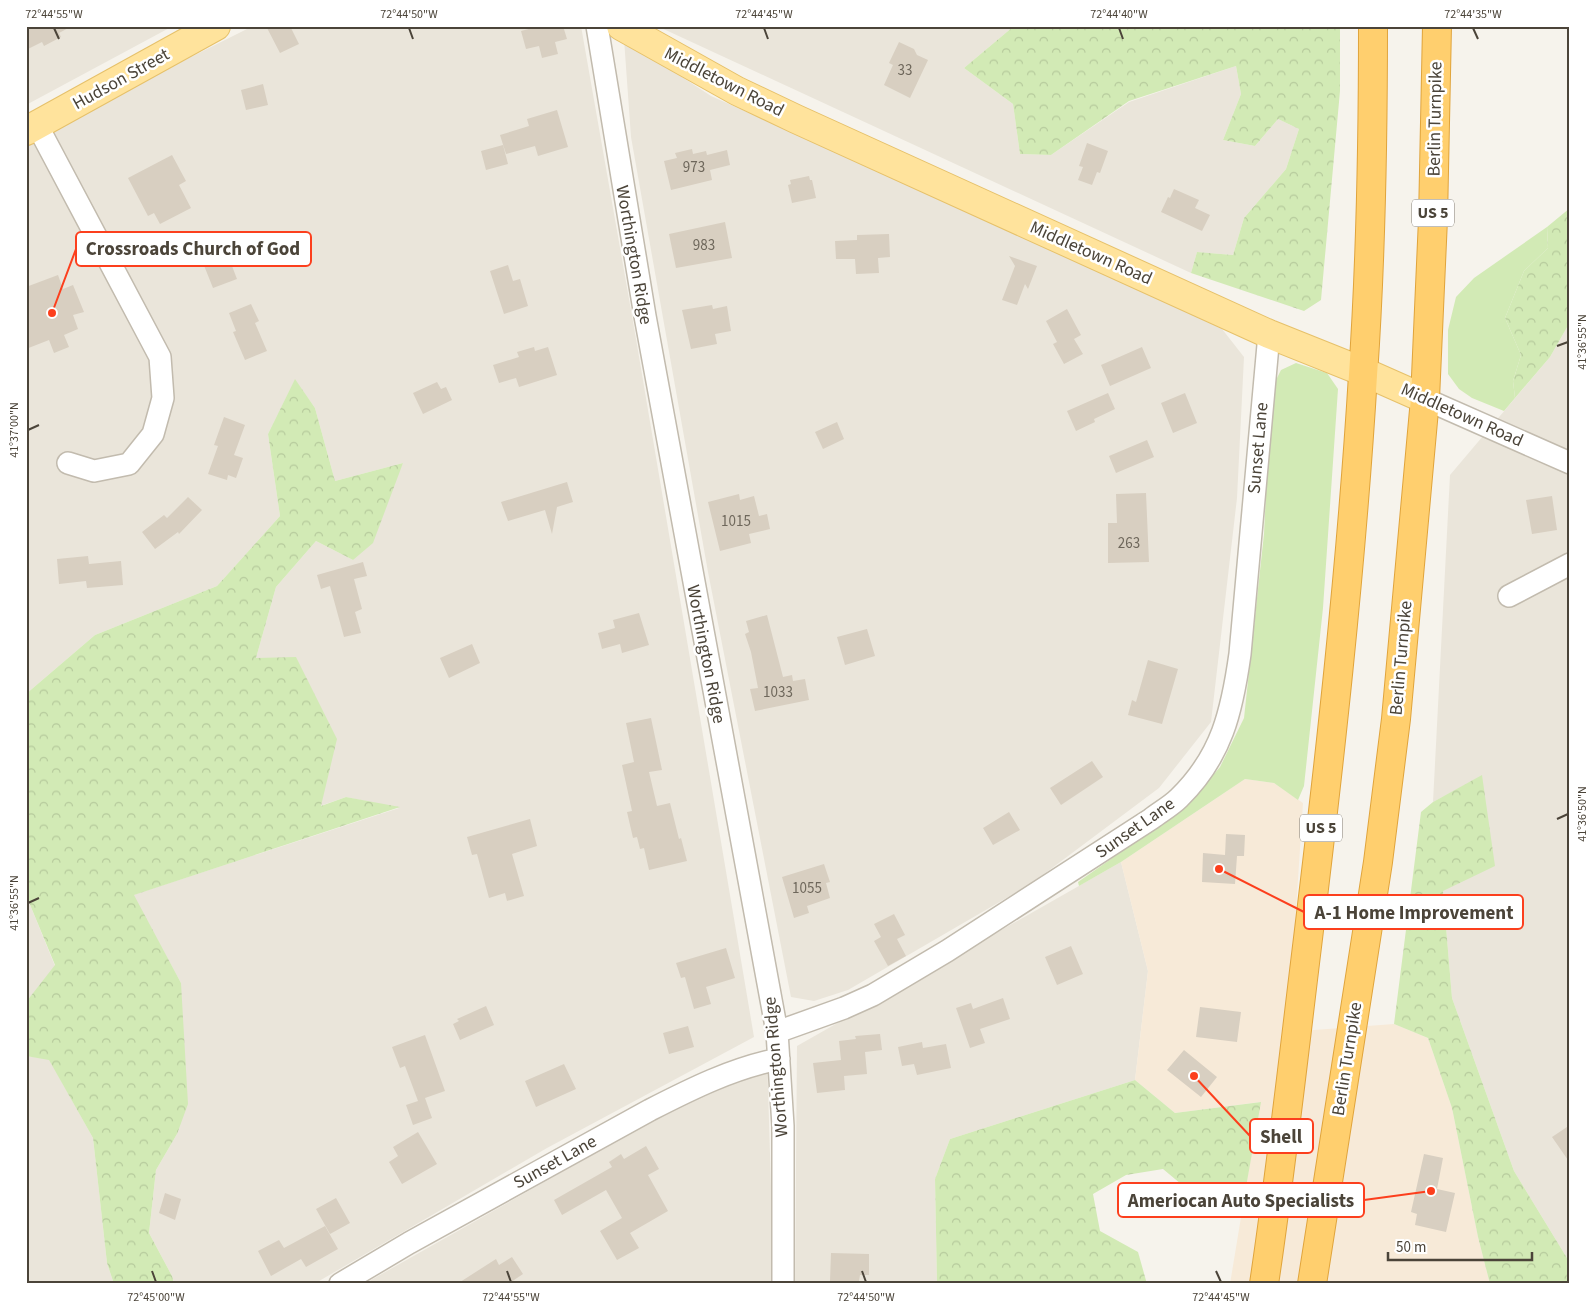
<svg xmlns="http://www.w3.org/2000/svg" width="1596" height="1310" font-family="'Source Sans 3',sans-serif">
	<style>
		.residential { fill: #eae5da }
		.commercial { fill: #f7ead8 }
		.green { fill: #d2eab5 }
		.forest { fill: url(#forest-crowns) }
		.building { fill: #d8cfc1 }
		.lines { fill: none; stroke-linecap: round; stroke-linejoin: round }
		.minor-casing { stroke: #c2bbae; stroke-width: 24 }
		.major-casing { stroke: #e6c16a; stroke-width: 30 }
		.highway-casing { stroke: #e0a43c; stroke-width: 30 }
		.minor { stroke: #fff; stroke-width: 21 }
		.major { stroke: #ffe39c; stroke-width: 28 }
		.highway { stroke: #ffcf6e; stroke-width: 28 }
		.ticks { fill: none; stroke: #4b4439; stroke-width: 2 }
		.labels { text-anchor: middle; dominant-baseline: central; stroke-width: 5; stroke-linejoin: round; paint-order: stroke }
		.number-label { font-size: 15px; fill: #6e675b }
		.shield { fill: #fff; stroke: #817c74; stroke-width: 1 }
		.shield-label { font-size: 16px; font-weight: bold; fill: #4b4439 }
		.street-label { font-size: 18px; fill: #4b4439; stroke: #fff }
		.leader { fill: none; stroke: #fc3f1d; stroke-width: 2 }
		.callout-dot { fill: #fc3f1d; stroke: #fff; stroke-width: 2 }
		.callout { fill: #fff; stroke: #fc3f1d; stroke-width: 2 }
		.callout-label { font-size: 19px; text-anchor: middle; font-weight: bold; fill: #4b4439 }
		.neatline { fill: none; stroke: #4b4439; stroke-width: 2 }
		.ticks-label { font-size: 12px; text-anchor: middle; fill: #4b4439 }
	</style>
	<defs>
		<pattern id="forest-crowns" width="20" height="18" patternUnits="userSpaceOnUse" patternTransform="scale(1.25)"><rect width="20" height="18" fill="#d2eab5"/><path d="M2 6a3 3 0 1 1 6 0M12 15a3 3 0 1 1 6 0" fill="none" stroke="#b6ca9c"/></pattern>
	</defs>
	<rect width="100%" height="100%" fill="#f6f3ec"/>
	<!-- residential -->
	<path class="residential" d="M26 26H173L26 105Z
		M253 26H581L635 333 754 1037 547 1148 314 1284H174L172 1276 149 1233 156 1170 177 1134 181 983 133 895 399 808 346 797 320 806 256 658 276 587 316 541 353 560 403 463 335 481 315 408 295 380 268 434 280 516 217 586 95 635 26 694V143L107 99Z
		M657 26H1014L964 68 1013 104 1020 154 1051 155 1129 102 1236 66 1241 94 1223 140 1255 146 1278 119 1299 129 1286 169 1244 218 1233 255 1197 252 1191 273Z
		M624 39 711 96 1215 320 1244 357 1237 498 1211 722 1159 788 1032 883 848 990 814 1001 791 997 708 572 631 137Z
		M1570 322V1258H1567L1514 1171 1452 998 1443 891 1482 776 1433 802 1450 475 1550 357Z
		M1121 862 1148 971 1135 1080 950 1139 935 1179 937 1284H795L797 1046Z
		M26 895 55 966 26 1002Z
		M26 1056 49 1059 93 1138 107 1263 114 1284H26Z
		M767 1056 774 1284H364Z"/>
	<!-- commercial -->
	<path class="commercial" d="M1245 779 1274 783 1303 803 1288 1032 1394 1024 1428 1038 1452 1108 1478 1237 1490 1284H1230L1260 1102 1175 1113 1135 1080 1148 971 1121 862Z"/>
	<!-- green -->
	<path class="green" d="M1547 227 1548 248 1524 271 1505 318 1521 355 1513 381 1515 398 1504 411 1472 398 1459 389 1448 374V330L1456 297 1474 278Z
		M1296 363 1327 373 1338 389 1323 608 1304 786 1298 800 1274 783 1245 779 1121 862 1079 886 1078 882 1187 806 1220 767 1244 718 1264 534 1271 390 1281 370Z"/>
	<!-- forest -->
	<path class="forest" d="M1014 26H1340V91L1321 300 1304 311 1191 273 1197 252 1233 255 1244 218 1286 169 1299 129 1278 119 1255 146 1223 140 1241 94 1236 66 1129 101 1051 155 1020 154 1013 104 964 68Z
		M1570 208V322L1550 357 1515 398 1513 381 1521 355 1505 318 1524 271 1548 248 1547 227Z
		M295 379 315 408 335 481 403 463 373 543 353 560 316 541 276 587 256 658 296 657 337 739 321 806 346 797 400 807 134 895 181 983 188 1104 177 1134 156 1170 149 1233 172 1276 174 1284H114L107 1263 93 1138 49 1060 26 1056V1002L55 965 26 895V694L95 635 217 586 280 516 268 434Z
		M1482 775 1495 866 1443 891 1452 998 1514 1171 1567 1258H1570V1284H1490L1478 1237 1452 1108 1428 1038 1394 1024 1421 812 1433 802Z
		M1135 1080 1175 1113 1261 1102 1245 1193 1187 1189 1163 1169 1126 1175 1093 1194 1100 1231 1138 1252 1147 1284H937L935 1179 950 1139Z"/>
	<!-- building -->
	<path class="building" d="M26 26H72L59 33 61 37 44 46 42 42 26 50Z
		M266 26H290L299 44 280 53Z
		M540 26H563L567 39 555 42 558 54 542 58 539 46 526 49 521 31Z
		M899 42 914 49 917 55 928 60 910 98 884 85 893 65 889 63Z
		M263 84 268 105 246 110 241 90Z
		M557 110 568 147 538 156 535 146 506 154 500 135 529 126 527 119Z
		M1087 143 1108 151 1100 173 1097 172 1092 185 1078 180 1083 167 1079 166Z
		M503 145 508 164 486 170 481 151Z
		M692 149 693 154 706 151 707 155 727 150 730 165 710 170 712 180 671 190 664 161 677 158 675 153Z
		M172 155 186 181 179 185 191 208 160 224 154 213 148 216 128 178Z
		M809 176 810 180H812L816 198 792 203 788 185 791 184 790 180Z
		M1174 189 1199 200 1195 208 1210 215 1202 231 1161 212 1168 197 1170 198Z
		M725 222 732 258 676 268 669 234Z
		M889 234 890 257 878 258 879 273 856 274 855 259H836L835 241 857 240V235Z
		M227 253 237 279 213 288 203 263Z
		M1009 256 1037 266 1028 289 1025 284 1017 305 1002 300 1015 266Z
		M508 265 513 281 520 279 528 306 504 314 490 271Z
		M58 275 63 289 73 285 84 312 73 315 78 329 64 335 69 347 54 353 49 340 26 349V287Z
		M251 304 259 321 255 323 267 351 245 360 233 332 236 331 229 313Z
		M712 305 713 309 727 306 731 331 715 334 717 344 691 349 682 310Z
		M1067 309 1081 335 1074 339 1083 354 1064 364 1053 344 1057 342 1046 321Z
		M534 347 535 351 548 347 557 375 519 387 516 378 499 383 493 365 519 357 517 352Z
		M1142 347 1151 368 1110 386 1101 365Z
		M437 382 441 389 446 387 452 400 423 414 413 393Z
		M1108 393 1115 409 1094 419 1095 422 1076 431 1067 411Z
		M1185 393 1197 423 1173 433 1161 403Z
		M224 417 245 425 234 455 243 458 236 478 228 475 227 480 208 474 218 446 214 445Z
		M837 422 844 439 823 449 815 432Z
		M1147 440 1154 457 1116 473 1109 456Z
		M567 482 573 502 557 507 552 534 545 510 508 521 501 502Z
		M1146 493 1149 562 1108 563V523H1117L1116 494Z
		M739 494 740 500 754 496 759 516 767 514 770 529 749 534 751 543 720 551 708 502Z
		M1552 496 1557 530 1532 534 1526 500Z
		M188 497 202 510 179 534 178 532 155 549 142 532 164 515 167 518Z
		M88 556 89 564 121 561 123 585 87 588 86 581 59 584 57 559Z
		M363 562 367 576 354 579 362 609 355 612 361 633 344 637 330 586 321 589 317 575Z
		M639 613 649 645 622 653 620 644 602 649 598 633 615 628 613 620Z
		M767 615 783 677 792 675 793 681 805 679 809 700 755 711 750 689 758 688 751 652 745 634 749 632 746 621Z
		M867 629 875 656 845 665 837 637Z
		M472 644 480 663 449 678 440 658Z
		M1148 660 1178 669 1162 724 1128 715 1132 700 1136 702Z
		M651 718 662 770 649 772 657 806 670 803 679 839 681 838 687 861 649 870 644 848 640 849 637 837 633 838 627 812 632 811 622 765 634 762 626 723Z
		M1092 761 1103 777 1061 805 1050 788Z
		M1009 812 1020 830 993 845 983 828Z
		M530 819 537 846 512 854 524 896 507 901 505 893 489 898 477 854 472 855 467 837Z
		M1226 834 1245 835 1244 856H1237L1235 884 1202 882 1203 853 1225 855Z
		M824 864 830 882 826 883 830 898 807 906 809 913 794 918 782 877Z
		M894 914 905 935 897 939 906 956 888 966 874 941 881 937 874 924Z
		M1071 946 1083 974 1057 985 1045 957Z
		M726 948 735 978 706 987 711 1004 694 1009 685 977 681 978 676 963Z
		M1003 998 1010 1019 980 1029 985 1043 970 1048 956 1008 971 1003 973 1009Z
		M486 1006 494 1025 460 1040 453 1024 459 1021 457 1019Z
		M1200 1007 1241 1012 1237 1042 1196 1037Z
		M688 1026 694 1047 669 1054 663 1033Z
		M880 1034 882 1050 865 1052 867 1074 844 1076 845 1090 817 1093 813 1063 841 1060 839 1041 856 1039 855 1036Z
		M425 1035 445 1091 425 1098 432 1118 413 1125 406 1105 418 1101 405 1066 400 1068 392 1047Z
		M922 1042 923 1048 946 1044 951 1068 917 1075 914 1064 902 1066 898 1047Z
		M1184 1050 1217 1077 1201 1097 1167 1070Z
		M564 1064 576 1089 536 1107 525 1081Z
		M1570 1125V1163L1552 1137Z
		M418 1132 437 1164 402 1184 389 1162 398 1156 393 1147Z
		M646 1146 659 1169 648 1175 668 1211 630 1233 639 1248 617 1260 600 1231 622 1218 606 1190 562 1215 554 1200 612 1167 609 1162 621 1154 624 1159Z
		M1424 1154 1443 1158 1437 1189 1455 1193 1446 1232 1415 1225 1417 1214 1411 1212Z
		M165 1193 181 1199 175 1220 159 1213Z
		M336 1198 350 1223 330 1234 316 1209Z
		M325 1226 338 1249 306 1267 301 1259 271 1276 258 1251 279 1240 284 1248Z
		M831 1253 869 1254V1275H860L859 1281H830Z
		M512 1257 523 1274 508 1284H457L496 1259 499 1265Z"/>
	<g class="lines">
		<!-- minor casing -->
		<g class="minor-casing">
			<path id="minor" d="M597 26 645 316 777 1032 783 1126V1284
				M37 125 160 357 163 398 153 434 129 464 94 471 68 463
				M1425 399 1570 463
				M1509 596 1570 564
				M777 1032 844 1008 873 995 947 951 1151 819C1160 812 1171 806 1179 798 1222 756 1232 711 1240 654L1269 334
				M340 1284 409 1243 650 1110C691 1089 733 1068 779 1059"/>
		</g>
		<!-- major casing -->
		<g class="major-casing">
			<path id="major" d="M621 26 737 91 796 119 1269 334 1364 372 1425 399
				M26 131 216 26"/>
		</g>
		<!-- highway casing -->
		<g class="highway-casing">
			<path id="highway" d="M1264 1284C1280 1177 1292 1070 1305 963 1329 767 1351 572 1363 375 1371 259 1373 143 1373 26
				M1312 1284 1378 862 1396 719 1425 399 1433 219 1437 26"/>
		</g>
		<!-- minor -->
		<use href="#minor" class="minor"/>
		<!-- major -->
		<use href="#major" class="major"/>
		<!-- highway -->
		<use href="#highway" class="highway"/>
	</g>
	<!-- ticks -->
	<path class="ticks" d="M54 28 59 39M409 28 413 39M764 28 768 39M1119 28 1123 39M1473 28 1478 39M1557 346 1568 342M28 430 39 425M1557 819 1568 814M28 903 39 898M152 1271 156 1282M507 1271 511 1282M862 1271 866 1282M1216 1271 1221 1282"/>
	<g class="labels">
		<!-- number labels -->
		<g class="number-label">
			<text x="905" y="70">33</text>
			<text x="694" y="167">973</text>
			<text x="704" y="245">983</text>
			<text x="736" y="521">1015</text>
			<text x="1129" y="543">263</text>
			<text x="778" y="692">1033</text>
			<text x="807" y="888">1055</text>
		</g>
		<!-- shield labels -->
		<g class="shield">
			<rect x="1412" y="199.5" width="42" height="27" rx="4"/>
			<rect x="1300" y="814.5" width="42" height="27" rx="4"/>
		</g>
		<g class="shield-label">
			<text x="1433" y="213">US 5</text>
			<text x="1321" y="828">US 5</text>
		</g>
		<!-- street labels -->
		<g class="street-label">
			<text transform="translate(121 79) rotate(-29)">Hudson Street</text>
			<text transform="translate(724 82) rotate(27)">Middletown Road</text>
			<text transform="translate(1435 119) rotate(-89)">Berlin Turnpike</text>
			<text transform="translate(1091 253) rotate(24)">Middletown Road</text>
			<text transform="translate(634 255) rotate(80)">Worthington Ridge</text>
			<text transform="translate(1462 415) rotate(24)">Middletown Road</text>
			<text transform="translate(1258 448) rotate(-85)">Sunset Lane</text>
			<text transform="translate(706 654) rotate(79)">Worthington Ridge</text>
			<text transform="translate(1401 658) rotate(-85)">Berlin Turnpike</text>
			<text transform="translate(1135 828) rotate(-35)">Sunset Lane</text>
			<text transform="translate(1347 1059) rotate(-81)">Berlin Turnpike</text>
			<text transform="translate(776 1067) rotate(-95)">Worthington Ridge</text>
			<text transform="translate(555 1162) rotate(-29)">Sunset Lane</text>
		</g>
	</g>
	<!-- callouts -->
	<path class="leader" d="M52 313L76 249M1219 869L1304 912M1194 1076L1250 1136M1431 1191L1364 1200"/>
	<g class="callout-dot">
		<circle cx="52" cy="313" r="5"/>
		<circle cx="1219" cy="869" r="5"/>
		<circle cx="1194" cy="1076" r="5"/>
		<circle cx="1431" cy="1191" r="5"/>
	</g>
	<g class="callout">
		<rect x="76" y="232" width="235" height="34" rx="5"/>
		<rect x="1304" y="895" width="219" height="34" rx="5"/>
		<rect x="1250" y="1119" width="63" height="34" rx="5"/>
		<rect x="1118" y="1183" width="246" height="34" rx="5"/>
	</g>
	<g class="callout-label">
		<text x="193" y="255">Crossroads Church of God</text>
		<text x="1414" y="919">A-1 Home Improvement</text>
		<text x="1281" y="1143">Shell</text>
		<text x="1241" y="1207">Ameriocan Auto Specialists</text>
	</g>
	<!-- border -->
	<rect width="1596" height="1310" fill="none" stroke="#ffffff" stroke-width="55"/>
	<!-- scale -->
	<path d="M1388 1252v8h144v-8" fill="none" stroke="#4b4439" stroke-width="2.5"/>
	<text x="1396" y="1252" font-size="15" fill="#4b4439" stroke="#ffffff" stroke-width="4" paint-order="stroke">50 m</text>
	<rect x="28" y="28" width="1540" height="1254" class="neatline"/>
	<g class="ticks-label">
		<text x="54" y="18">72°44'55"W</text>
		<text x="409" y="18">72°44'50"W</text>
		<text x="764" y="18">72°44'45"W</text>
		<text x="1119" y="18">72°44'40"W</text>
		<text x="1473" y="18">72°44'35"W</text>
		<text transform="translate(1582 342) rotate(-90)" y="4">41°36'55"N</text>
		<text transform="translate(14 430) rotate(-90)" y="4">41°37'00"N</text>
		<text transform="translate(1582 814) rotate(-90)" y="4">41°36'50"N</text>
		<text transform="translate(14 903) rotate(-90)" y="4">41°36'55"N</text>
		<text x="156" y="1301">72°45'00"W</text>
		<text x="511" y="1301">72°44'55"W</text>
		<text x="866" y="1301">72°44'50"W</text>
		<text x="1221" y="1301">72°44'45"W</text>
	</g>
</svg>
